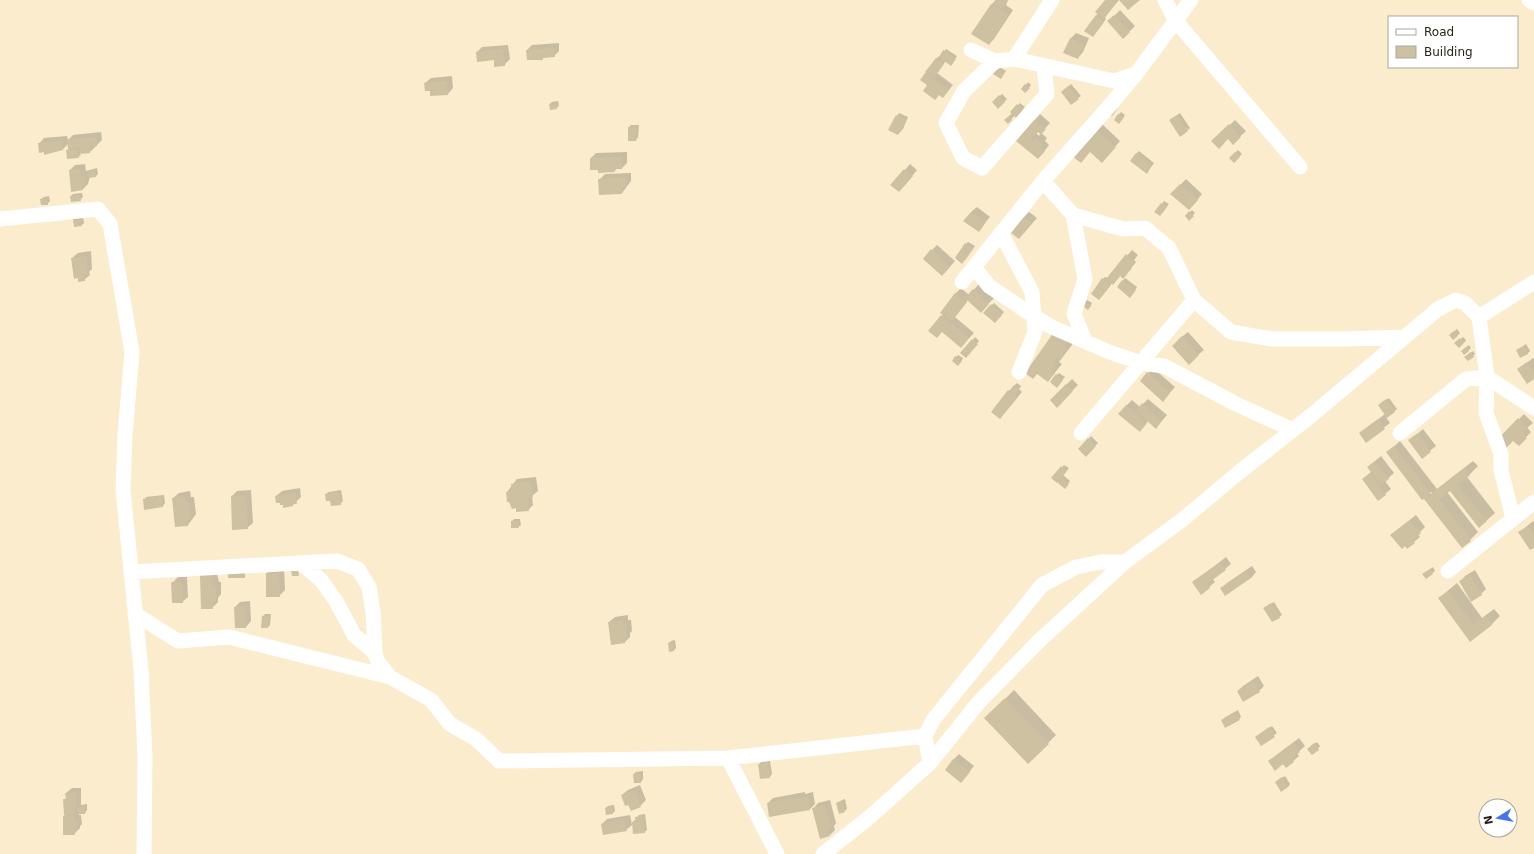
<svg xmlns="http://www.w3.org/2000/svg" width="1534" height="854" font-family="'DejaVu Sans',sans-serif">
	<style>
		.shadow { fill: #0003; fill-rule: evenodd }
		.building { fill: #cec1a2 }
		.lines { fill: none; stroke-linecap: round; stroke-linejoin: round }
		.minor { stroke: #fff; stroke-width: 15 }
	</style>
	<rect width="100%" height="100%" fill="#faeccc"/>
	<!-- shadow -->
	<path class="shadow" d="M996 0H1008L1006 5 1013 10 994 39 989 44 992 4Z
		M1106 0H1119L1104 17 1106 19 1095 33 1096 16Z
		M1120 10 1135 26 1123 38 1109 21Z
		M1076 33 1089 38 1083 52 1078 58 1065 52 1071 38Z
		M559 43V51L554 56 533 60 527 50 532 45Z
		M508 45 510 59 504 65 494 59 477 52 482 47Z
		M946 49 957 56 953 62 946 61 937 73 953 85 943 97 929 84 925 74 937 58 939 56 940 57Z
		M1000 67 1006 71 1003 75 995 73Z
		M452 76 453 88 448 94 431 89 425 83 431 78Z
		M1028 82 1031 85 1028 89 1026 85Z
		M1071 84 1081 96 1078 98 1064 90Z
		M1002 94 1007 99 998 108 993 102Z
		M558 101 559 106 556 108 550 104 552 102Z
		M1020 103 1025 107 1016 116 1015 115 1008 123 1006 120Z
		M1115 106 1118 108 1112 116 1109 114Z
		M1121 112 1125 115 1122 120 1115 119Z
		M899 113 908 117 903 129 898 134 889 130Z
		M1180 113 1190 128 1188 130 1173 118Z
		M1040 114 1050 123 1041 133 1047 138 1045 141 1049 145 1043 153 1017 141ZM1038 131 1041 133 1039 136 1036 133Z
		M1235 120 1246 131 1233 143 1228 138 1213 141Z
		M1102 124 1120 141 1107 156 1096 130Z
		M631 125H639L638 137 636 140 629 127Z
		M101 132 102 140 90 152 80 153 81 155 78 157 67 150 69 149 68 144 63 149 39 144 44 138 67 136 68 140 73 135Z
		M1238 150 1242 154 1234 162 1230 158Z
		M1139 151 1154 163 1149 170 1136 154Z
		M627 152V163L622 168H617L614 172 599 168 591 169V158L596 153Z
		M85 164 86 171 97 168 98 174 96 176 90 177 88 184 82 190 70 170 75 165Z
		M910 164 917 170 904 186 892 185Z
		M631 173V181L622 193 599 180 605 174Z
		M1186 179 1202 194 1194 204 1172 194Z
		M82 193 83 197 80 200 71 196 73 194Z
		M49 196 50 201 47 204 41 199 44 197Z
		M1164 201 1169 204 1162 213 1156 212Z
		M977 207 990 217 978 231 971 212Z
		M1192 210 1195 213 1189 219 1186 216Z
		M1029 212 1037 218 1024 233V217Z
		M77 217H83L84 223 82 225 74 220Z
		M968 242 975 246 965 260 966 244Z
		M937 245 955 261 948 269 932 250Z
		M1132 250 1138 255 1134 260 1136 262 1124 277 1137 287 1133 294 1118 287 1125 278 1121 275 1113 284 1112 283 1102 296 1103 279 1105 277 1108 278Z
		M91 251 92 269 89 272 90 275 84 280 72 258 78 253Z
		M979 284 994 298 981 311 968 300 955 317 974 333 961 347 942 316 955 294 961 288 969 295Z
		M1087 300 1092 303 1090 307 1085 302Z
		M994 303 1004 312 995 322 984 313Z
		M1457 329 1460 333 1457 336 1452 333Z
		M1188 332 1204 350 1198 355 1178 340Z
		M1055 333 1075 341 1059 362 1062 364 1048 381Z
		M975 337 979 341 968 354 973 340Z
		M1463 337 1466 340 1464 343 1458 341Z
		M1526 344 1530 351 1527 354 1517 350Z
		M1469 345 1471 348 1464 354V349Z
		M1473 351 1475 354 1473 356 1468 355Z
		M958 355 963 358 961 362 956 357Z
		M1533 358 1534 359V378L1519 369Z
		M1153 368 1175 387 1168 395 1148 373Z
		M1059 373 1065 377 1059 384 1057 375Z
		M1072 379 1078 385 1057 406 1051 400Z
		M1017 383 1021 386 1019 389 1022 392 1005 412 1009 391Z
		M1389 398 1397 409 1386 417 1390 423 1366 441 1360 433 1385 414 1381 403Z
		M1148 399 1167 415 1161 422 1148 421 1145 425 1126 406 1132 400 1140 407Z
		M1524 414 1533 423 1527 428 1531 432 1519 445 1514 439 1499 440Z
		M1423 429 1436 446 1422 457 1410 440Z
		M1091 436 1098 443 1086 456 1079 449Z
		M1400 441 1437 489 1473 461 1478 466 1467 477 1495 513 1486 521 1450 490 1447 492 1478 532 1470 540 1431 492 1422 499 1387 453Z
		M1381 456 1394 473 1385 481 1391 489 1378 500 1363 479 1372 471 1368 467Z
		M1064 465 1069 468 1063 475 1070 481 1065 488 1053 478Z
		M536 477 538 491 532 496 533 505 528 510 516 507 507 492 517 479Z
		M300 488 301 497 293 505 283 504 276 496 282 491Z
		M251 490 253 523 247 528 232 496 237 491Z
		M341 490 343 501 340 504 331 499 326 494 329 492Z
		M190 491 191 497H194L196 514 188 525 173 498 179 493Z
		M164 495 165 503 163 506 144 500 146 497Z
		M1416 515 1425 527 1418 534 1420 537 1408 547 1397 530Z
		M514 519H520L521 525 518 527 512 521Z
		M1533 521 1534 522V547L1520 532Z
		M1226 557 1231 564 1213 579 1215 582 1201 594 1193 583Z
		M1252 566 1256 572 1251 578 1225 594 1222 588 1227 583Z
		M1433 567 1435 571 1426 578V572Z
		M272 568H284L285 590 279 596 267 573Z
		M216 570 219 582H221V594L218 598V602L212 608 201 576 206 571Z
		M1475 570 1486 589 1481 594 1460 582 1465 576Z
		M178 577H187L188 597 182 602 172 583Z
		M1457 583 1482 618 1494 609 1500 616 1492 624 1470 640 1439 598Z
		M250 601 251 621 246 627H236L235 607 240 602Z
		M1274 602 1282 615 1279 617 1267 606Z
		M265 614H271L270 625 268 627 263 616Z
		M628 615V620H631L632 631 630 633V637L625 642 609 622 615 617Z
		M675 640 676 648 674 650 669 643 671 641Z
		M1258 676 1264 686 1259 691H1238L1243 686Z
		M1014 690 1056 735 1028 763 986 718Z
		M1238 710 1241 717 1239 719 1224 718Z
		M1272 726 1277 733 1261 744 1256 737Z
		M1299 738 1305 746 1297 753 1299 756 1286 767 1275 756Z
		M1317 742 1320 746 1318 749 1311 746Z
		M959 754 974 766 961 782 953 760Z
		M770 761 772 774 770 777 759 765 761 762Z
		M643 771V779L641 782H635L634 774 636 772Z
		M1285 776 1290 784 1288 787 1278 780Z
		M640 785 646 800 640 806 622 795 628 790Z
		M72 788H81V805L87 804V810L85 813H79V815H81L82 824 80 826V828L74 834 64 816 65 815 64 800 67 797 66 793Z
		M805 792V794L813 792 815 804 810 809 768 803 773 798Z
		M845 799 847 809 845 811 837 803 840 801Z
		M830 800 836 823 834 826 835 830 830 835 813 809 818 803Z
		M614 805 615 811 613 813 607 814 606 808 608 806Z
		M645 814 647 830 644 832 633 822 639 815Z
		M630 815 632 825 626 830 602 824 607 819Z"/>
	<!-- building -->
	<path class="building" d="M995 0H1007L1003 9 993 4Z
		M1105 0H1114L1117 2 1104 19 1095 12Z
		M1119 0H1140L1128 10Z
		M991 4 1008 15 989 45 971 34Z
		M1096 15 1104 22 1093 37 1084 31Z
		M1114 15 1130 32 1123 39 1107 21Z
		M1070 38 1084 44 1078 59 1063 53Z
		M554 48 555 57 543 58V60H527L526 50Z
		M503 49 505 66 494 67V60L477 62 476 52Z
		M943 50 956 59 951 66 939 57Z
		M936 58 944 64 934 78 925 72Z
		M997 69 1004 74 1001 79 993 74Z
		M925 73 949 90 943 98 939 95 935 100 923 91 927 85 920 80Z
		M447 81 448 95 430 96V91H425L424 83Z
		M1025 84 1030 88 1025 93 1021 89Z
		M1068 86 1079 99 1071 105 1061 92Z
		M999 95 1005 102 998 109 992 102Z
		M556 103 557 109 550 110 549 104Z
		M1017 104 1023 110 1016 118 1010 112Z
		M1118 114 1124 117 1119 124 1114 120Z
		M896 115 906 120 901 132 900 131 898 135 888 130Z
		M1177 115 1188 131 1180 137 1169 120Z
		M1009 116 1012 120 1008 124 1004 120Z
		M1034 119 1046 129 1041 135 1038 132 1031 139 1033 141 1036 138 1043 144 1040 147 1045 151 1038 159 1016 141Z
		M1229 124 1241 137 1233 145 1228 139 1219 149 1211 141Z
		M628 127H637L636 141H628Z
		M1096 129 1116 147 1102 163 1090 152 1081 163 1072 156Z
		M96 137 97 146 90 147V153L81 154 80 147 68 149 67 140Z
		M62 141 63 150 44 155V152L39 153 38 143Z
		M77 149 79 158 67 159 66 150Z
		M1235 152 1240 157 1234 163 1229 158Z
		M1136 153 1152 165 1147 174 1130 161Z
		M622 157V169H614V172L598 173V170H590V158Z
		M80 169 81 176 84 175 85 185H82L83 190 71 192 69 170Z
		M904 169 913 176 899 192 890 185Z
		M95 170 96 177 88 178V171Z
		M626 178V187L622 188V194L599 195 598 179Z
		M1180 184 1198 200 1189 210 1170 194Z
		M80 195 81 201 71 202 70 196Z
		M47 198 48 205H41L40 199Z
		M1161 203 1167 207 1160 216 1154 212Z
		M1189 211 1194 216 1189 221 1185 216Z
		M971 212 986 222 979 232 963 221Z
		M1023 216 1032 223 1019 239 1010 232Z
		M73 219H81L82 226 74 227Z
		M965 243 973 249 962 264 955 258Z
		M931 249 950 267 942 276 923 259Z
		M1126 254 1134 261 1129 266 1132 268 1123 279 1120 276 1113 285 1106 279Z
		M86 256 88 275H84L85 281 78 282V278L74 279 71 258Z
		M1102 278 1111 285 1099 300 1091 294Z
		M1122 280 1136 290 1130 298 1117 287Z
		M973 289 989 304 981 313 965 298Z
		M955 293 967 302 952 321 940 313Z
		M1084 301 1091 306 1088 310 1081 305Z
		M991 304 1002 315 995 323 983 313Z
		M941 315 969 338 961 348 942 332 937 338 928 331Z
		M1454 331 1458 336 1453 340 1449 335Z
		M1054 332 1067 342 1064 347 1067 349 1060 360 1056 357 1053 362 1056 364 1051 370 1055 373 1048 382 1037 374 1033 379 1025 373Z
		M1182 336 1199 355 1189 365 1172 346Z
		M1460 338 1464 343 1459 348 1454 343Z
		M972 339 978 344 966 358 960 353Z
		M1524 346 1528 354 1520 358 1516 350Z
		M1466 347 1469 351 1464 355 1461 351Z
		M1471 352 1474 357 1468 361 1464 357Z
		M955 356 962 361 958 366 952 361Z
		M1527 362 1534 373V379L1527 384 1517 369Z
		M1147 372 1170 393 1163 402 1140 381Z
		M1056 374 1063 380 1057 388 1050 382Z
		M1066 384 1073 391 1057 408 1050 400Z
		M1014 385 1019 389 1015 394 1010 390Z
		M1008 390 1018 397 1000 419 991 412Z
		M1386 399 1395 412 1387 418 1378 405Z
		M1142 403 1162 421 1156 429 1136 411Z
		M1126 405 1147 423 1140 432 1118 414Z
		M1518 418 1529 429 1523 434 1527 438 1519 446 1513 441 1506 448 1497 440Z
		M1378 419 1385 429 1366 443 1359 433Z
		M1418 433 1431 452 1422 459 1408 440Z
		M1088 438 1096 446 1086 457 1078 449Z
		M1394 446 1431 494 1464 468 1470 475 1458 485 1487 521 1479 528 1450 491 1439 500 1471 541 1462 548 1424 499 1422 500 1386 452Z
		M1375 461 1389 479 1381 485 1367 467Z
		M1061 466 1067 471 1057 483 1051 478Z
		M1370 473 1386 495 1378 501 1362 479Z
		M1062 478 1069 484 1065 489 1058 483Z
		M531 481 533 497 527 498 529 511 516 512V508L512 509 509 502H507L506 492 512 491 511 484Z
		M339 492 341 505 331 506 330 501H326L325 494Z
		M295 493 297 504H293V506L283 508V505H280V503H276L275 496Z
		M246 495 248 529 232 530 231 496Z
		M162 496 163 507 144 510 143 499Z
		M185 496 186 502H189L191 520H188V526L175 527 172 498Z
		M1410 520 1421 533 1413 540 1415 543 1407 549 1405 546 1402 549 1390 535Z
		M511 521H518L519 528H511Z
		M1528 526 1534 536V548L1530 550 1518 532Z
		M1220 562 1226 570 1207 584 1210 588 1201 595 1192 582Z
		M298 569 299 576H292L291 570Z
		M1430 569 1433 574 1426 579 1422 574Z
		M1247 571 1251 578 1225 596 1220 588Z
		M228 572H245V578H228Z
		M266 573H279L280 597H266Z
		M211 575 214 587H216V601H213V609H201L200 576Z
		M1470 575 1482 595 1471 602 1459 581Z
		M171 582H182L183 603H172Z
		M1448 591 1474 625 1486 616 1492 625 1470 642 1438 598Z
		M1271 603 1280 618 1272 622 1263 608Z
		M245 606 246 628H235L234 607Z
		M262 616H269L268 628H261Z
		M623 620V625L626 624 627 638H625V643L611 645 608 622Z
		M673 642 674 651 669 652 668 643Z
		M1253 681 1260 692 1243 702 1237 691Z
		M1005 698 1049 744 1028 764 984 718Z
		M1235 712 1240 720 1225 728 1221 720Z
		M1269 727 1275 737 1261 746 1255 737Z
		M1294 743 1300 752 1292 758 1294 762 1286 768 1283 764 1275 771 1268 761Z
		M1314 743 1319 750 1312 755 1307 749Z
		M953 759 970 772 961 783 945 770Z
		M768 763 770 778 760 779 758 764Z
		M641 773V783H634L633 774Z
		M1282 777 1288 787 1281 792 1275 782Z
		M635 790 641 807 631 811 628 805 625 806 621 795Z
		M65 793H76V814L64 815 63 799H66Z
		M800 797V798L808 797 810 810 769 817 767 803Z
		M842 801 845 812 839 814 836 803Z
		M825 805 832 829 828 830 830 836 820 839 812 808Z
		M85 806V814H78L77 807Z
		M612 807 613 814 606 815 605 808Z
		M74 815V820H76L77 830H75V835H63V816Z
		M643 816 645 833 633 834 632 822H636L635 817Z
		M624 819 627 831 603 835 601 824Z"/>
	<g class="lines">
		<!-- minor -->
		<path class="minor" d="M1165 0 1175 20 1300 167
			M1529 0 1534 3
			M971 50 995 61 1014 59 1114 81 1136 74
			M1014 59 1052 0
			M995 61 964 91 946 123 963 158 982 168 1047 94 1044 66
			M1043 181 1073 215 1123 229 1145 228 1169 248 1194 300 1081 433
			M1073 215 1085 279 1074 314 1085 341
			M0 219 98 209 110 224 132 352 125 435 123 490 141 670 145 757 144 854
			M1001 233 1032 292 1035 332 1019 372
			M974 267 989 286 1035 317 1052 327 1109 352 1142 363 1164 366 1236 404 1293 430
			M962 282 1043 181 1112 103 1136 74 1191 0
			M1194 300 1231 332 1272 339H1345L1405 337
			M1400 433 1466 379 1487 377 1534 408
			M1513 518 1501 470V454L1486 413 1487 377 1479 317 1534 282
			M301 563 321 580 336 601 354 635 375 653
			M1448 571 1534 502
			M131 572 337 561 358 569 369 587 373 612 375 653 378 662 390 677
			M135 614 178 641 229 637 390 677 431 700 450 724 476 739 499 761 728 758 925 736
			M728 758 777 854
			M930 763 925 736 933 720 1042 585 1076 567 1101 562H1125
			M823 854 871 816 930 763 979 702 1039 641 1125 562 1182 520 1237 474 1313 414 1438 309 1456 300 1465 303 1479 317"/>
	</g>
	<!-- legend -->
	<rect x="1388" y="16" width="130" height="52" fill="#ffffff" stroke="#a9a7a3"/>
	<rect x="1396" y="29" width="20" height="6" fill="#ffffff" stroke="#a9a7a3"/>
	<text x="1424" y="36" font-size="12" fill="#292418">Road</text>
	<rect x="1396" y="46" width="20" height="12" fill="#cec1a2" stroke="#a9a7a3"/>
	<text x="1424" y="56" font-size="12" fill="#292418">Building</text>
	<!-- north arrow -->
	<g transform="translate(1498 818) rotate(259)"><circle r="19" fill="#ffffff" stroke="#a9a7a3"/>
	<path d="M0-3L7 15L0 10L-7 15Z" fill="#4a73e6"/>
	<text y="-6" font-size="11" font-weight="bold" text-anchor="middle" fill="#292418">N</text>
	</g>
</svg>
